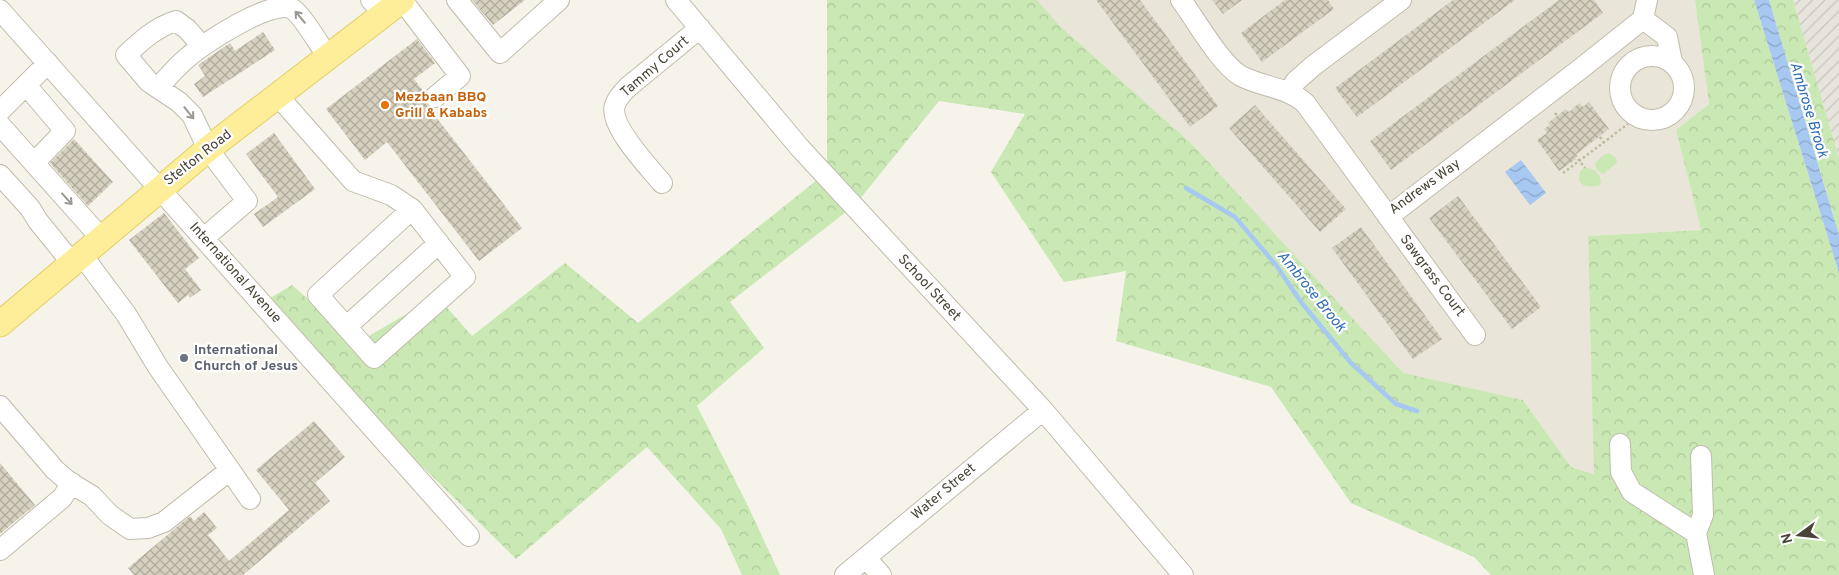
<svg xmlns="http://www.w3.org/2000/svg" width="1839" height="575" font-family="Overpass,sans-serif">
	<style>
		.residential { fill: #e9e5d8 }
		.industrial { fill: url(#industrial-furrows) }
		.forest { fill: url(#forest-crowns) }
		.green { fill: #c9e8b3 }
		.water { fill: url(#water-waves) }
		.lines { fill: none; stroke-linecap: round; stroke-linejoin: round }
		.stream { stroke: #a7c9f1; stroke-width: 4.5 }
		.building { fill: url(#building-cross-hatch) }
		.minor-casing { stroke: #c0bcac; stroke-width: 22 }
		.major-casing { stroke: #e4cf68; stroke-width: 27 }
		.path { stroke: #c2ba9d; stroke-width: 2.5; stroke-dasharray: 2.5 2.5; stroke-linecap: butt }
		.minor { stroke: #fff; stroke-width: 20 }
		.major { stroke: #feee9a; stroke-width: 25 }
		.oneway { stroke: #9b9892 }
		.food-dot { fill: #e8710a; stroke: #fff; stroke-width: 2 }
		.worship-dot { fill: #6b7280; stroke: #fff; stroke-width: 2 }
		.labels { text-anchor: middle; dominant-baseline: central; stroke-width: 4.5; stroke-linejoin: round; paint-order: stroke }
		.street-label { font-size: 14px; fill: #494438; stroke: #fff }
		.food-label { font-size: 14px; font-weight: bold; fill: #c56008; stroke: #fff; text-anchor: start }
		.worship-label { font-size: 14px; font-weight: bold; fill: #5b616d; stroke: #fff; text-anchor: start }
		.water-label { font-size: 15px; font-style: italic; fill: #306cb5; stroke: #fff }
	</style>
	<defs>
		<pattern id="industrial-furrows" width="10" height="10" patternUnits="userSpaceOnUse" patternTransform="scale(1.25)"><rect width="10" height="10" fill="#e7e4de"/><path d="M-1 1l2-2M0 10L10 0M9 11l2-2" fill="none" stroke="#c8c5bf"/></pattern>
		<pattern id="forest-crowns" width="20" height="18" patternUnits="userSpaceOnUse" patternTransform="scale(1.25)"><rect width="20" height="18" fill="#c9e8b3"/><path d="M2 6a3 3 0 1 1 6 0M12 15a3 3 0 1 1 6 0" fill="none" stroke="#aec89b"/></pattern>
		<pattern id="water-waves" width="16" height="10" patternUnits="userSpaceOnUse" patternTransform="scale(1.25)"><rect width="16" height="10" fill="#a7c9f1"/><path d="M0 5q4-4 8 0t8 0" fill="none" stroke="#8aa5c4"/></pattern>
		<pattern id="building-cross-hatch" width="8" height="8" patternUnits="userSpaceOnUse" patternTransform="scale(1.25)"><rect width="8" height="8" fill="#d6d0bf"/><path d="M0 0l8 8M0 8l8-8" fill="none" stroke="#b0aa9c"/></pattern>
	</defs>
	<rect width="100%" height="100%" fill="#f5f3ea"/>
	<!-- residential -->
	<path class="residential" d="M1037 0H1695L1709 104 1676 130 1701 230 1588 236 1595 474 1571 467 1523 400 1403 374 1192 144 1060 26Z"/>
	<!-- industrial -->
	<path class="industrial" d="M1793 0H1839V158Z"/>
	<!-- forest -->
	<path class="forest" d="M827 0H1037L1060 26 1192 144 1403 373 1523 400 1571 467 1594 474 1588 236 1701 230 1676 130 1709 104 1695 0H1754L1839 273V575H1491L1474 557 1351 503 1271 387 1116 341 1126 271 1064 282 991 172 1025 114 939 101 855 205 730 302 764 348 697 406 748 506 780 575H742L721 529 647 447 516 559 259 305 292 285 357 343 437 296 472 336 565 263 638 323 827 172Z
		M1769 0H1793L1839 158V235Z"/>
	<!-- green -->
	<path class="green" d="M1609 153 1616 158 1617 163 1603 174 1597 170 1595 164 1602 156Z
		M1585 168C1594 168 1599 172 1601 181L1600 185C1588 189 1574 186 1581 170Z"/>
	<!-- water -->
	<path class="water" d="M1754 0H1769L1839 235V273Z
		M1521 160 1546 193 1530 205 1505 172Z"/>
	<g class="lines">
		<!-- stream -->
		<path class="stream" d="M1186 188 1235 217 1276 265 1301 302 1351 363 1396 404 1417 411"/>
	</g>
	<!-- building -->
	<path class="building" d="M472 0H525L493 25Z
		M1096 0H1140L1218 106 1190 127Z
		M1212 0H1242L1223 14Z
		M1285 0H1328L1334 9 1262 62 1241 33Z
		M1453 0H1515L1357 117 1335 88Z
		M1559 0H1594L1603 13 1391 170 1370 141Z
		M263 32 275 50 203 97 194 84 205 76 198 65 230 43 235 51Z
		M417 39 435 63 414 79 424 92 423 99 426 104 522 228 479 261 387 142 365 160 326 109Z
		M1589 102 1609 129 1574 156 1576 159 1559 171 1537 140 1547 133 1544 129 1550 125 1548 123 1566 109 1569 112 1579 103 1583 107Z
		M1255 105 1346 209 1320 232 1229 128Z
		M274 133 315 189 263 227 254 214 278 197 246 154Z
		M74 139 113 182 88 206 50 163Z
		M1458 196 1541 307 1512 329 1429 218Z
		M164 213 199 258 185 269 201 290 190 298 188 295 178 303 129 240Z
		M1361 227 1442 339 1413 359 1332 248Z
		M314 421 345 457 315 483 330 501 243 575H134L128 568 190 516 194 521 204 512 217 528 208 535 229 561 289 510 256 470Z
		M0 463 35 505 0 534Z"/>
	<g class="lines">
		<!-- minor casing -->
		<g class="minor-casing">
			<path id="minor" d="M371 0 384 14
				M402 0 460 76 435 97
				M457 0 500 53 559 0
				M676 0 800 148 1043 410 1183 575
				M1181 0C1196 20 1221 65 1241 76 1262 87 1287 87 1305 103L1475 335
				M0 10 469 536
				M1643 19 1667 37 1672 62
				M202 46 187 29 176 21C156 27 141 41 126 55L149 82 179 102 192 115 208 149 247 201 204 238
				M1620 88a32 32 0 1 1 64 0a32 32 0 1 1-64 0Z
				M26 85 65 131 34 163
				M158 88C167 78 176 67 187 58 204 43 270 0 291 8 301 13 320 46 328 57
				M1289 92 1296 81 1313 66 1401 0
				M278 96 353 181 391 195 412 209 465 277 374 358 318 295 412 209
				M0 111 48 63
				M0 125 101 238
				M0 175 30 208 38 221 72 263
				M662 183C649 167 608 125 615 105 617 98 623 92 628 87L700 28
				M1388 217 1579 70 1643 19 1647 0
				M82 255 126 314 158 367 250 499
				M346 327 439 243
				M0 406 55 470 69 482 92 496 110 515 130 529 148 528 164 522 230 470
				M1620 444 1621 472 1632 492 1696 533
				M1701 456 1703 515 1696 533 1704 575
				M0 550 62 498 72 483
				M866 558 881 575
				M845 575 1043 410"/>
		</g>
		<!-- major casing -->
		<g class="major-casing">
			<path id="major" d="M0 324 208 149 402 0"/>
		</g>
		<!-- path -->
		<path class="path" d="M1555 113 1557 115
			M1600 137 1604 143
			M1575 155 1585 168
			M1563 173 1628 124"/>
		<!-- minor -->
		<use href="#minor" class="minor"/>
		<!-- major -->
		<use href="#major" class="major"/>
	</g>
	<!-- one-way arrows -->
	<defs><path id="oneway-shaft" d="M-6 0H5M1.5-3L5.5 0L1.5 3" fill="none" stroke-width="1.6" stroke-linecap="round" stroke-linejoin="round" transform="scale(1.25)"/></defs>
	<g class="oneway">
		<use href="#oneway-shaft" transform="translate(300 17) rotate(-130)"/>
		<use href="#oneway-shaft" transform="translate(189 113) rotate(51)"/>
		<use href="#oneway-shaft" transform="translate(67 199) rotate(48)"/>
	</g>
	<!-- markers -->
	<circle class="food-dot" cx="385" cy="105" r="5"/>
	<circle class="worship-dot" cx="184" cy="358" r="5"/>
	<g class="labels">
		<!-- street labels -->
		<g class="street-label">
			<text transform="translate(655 67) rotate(-41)">Tammy Court</text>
			<text transform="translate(198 158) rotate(-38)">Stelton Road</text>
			<text transform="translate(1425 187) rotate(-36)">Andrews Way</text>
			<text transform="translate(235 273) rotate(48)">International Avenue</text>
			<text transform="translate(1432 276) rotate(53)">Sawgrass Court</text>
			<text transform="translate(929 288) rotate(47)">School Street</text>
			<text transform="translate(944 492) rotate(-40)">Water Street</text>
		</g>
		<!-- food labels -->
		<g class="food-label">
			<text x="395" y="97">Mezbaan BBQ<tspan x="395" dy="16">Grill &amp; Kababs</tspan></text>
		</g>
		<!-- worship labels -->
		<g class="worship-label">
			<text x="194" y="350">International<tspan x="194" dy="16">Church of Jesus</tspan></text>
		</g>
		<!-- water labels -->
		<g class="water-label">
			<text transform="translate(1808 110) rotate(73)">Ambrose Brook</text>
			<text transform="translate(1311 292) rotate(51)">Ambrose Brook</text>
		</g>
	</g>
	<!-- north arrow -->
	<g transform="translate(1799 535) rotate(255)" stroke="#ffffff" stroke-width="4" paint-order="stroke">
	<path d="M0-4L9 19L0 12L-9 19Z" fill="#494438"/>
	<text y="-8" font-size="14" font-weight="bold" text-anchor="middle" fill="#494438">N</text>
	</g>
</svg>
